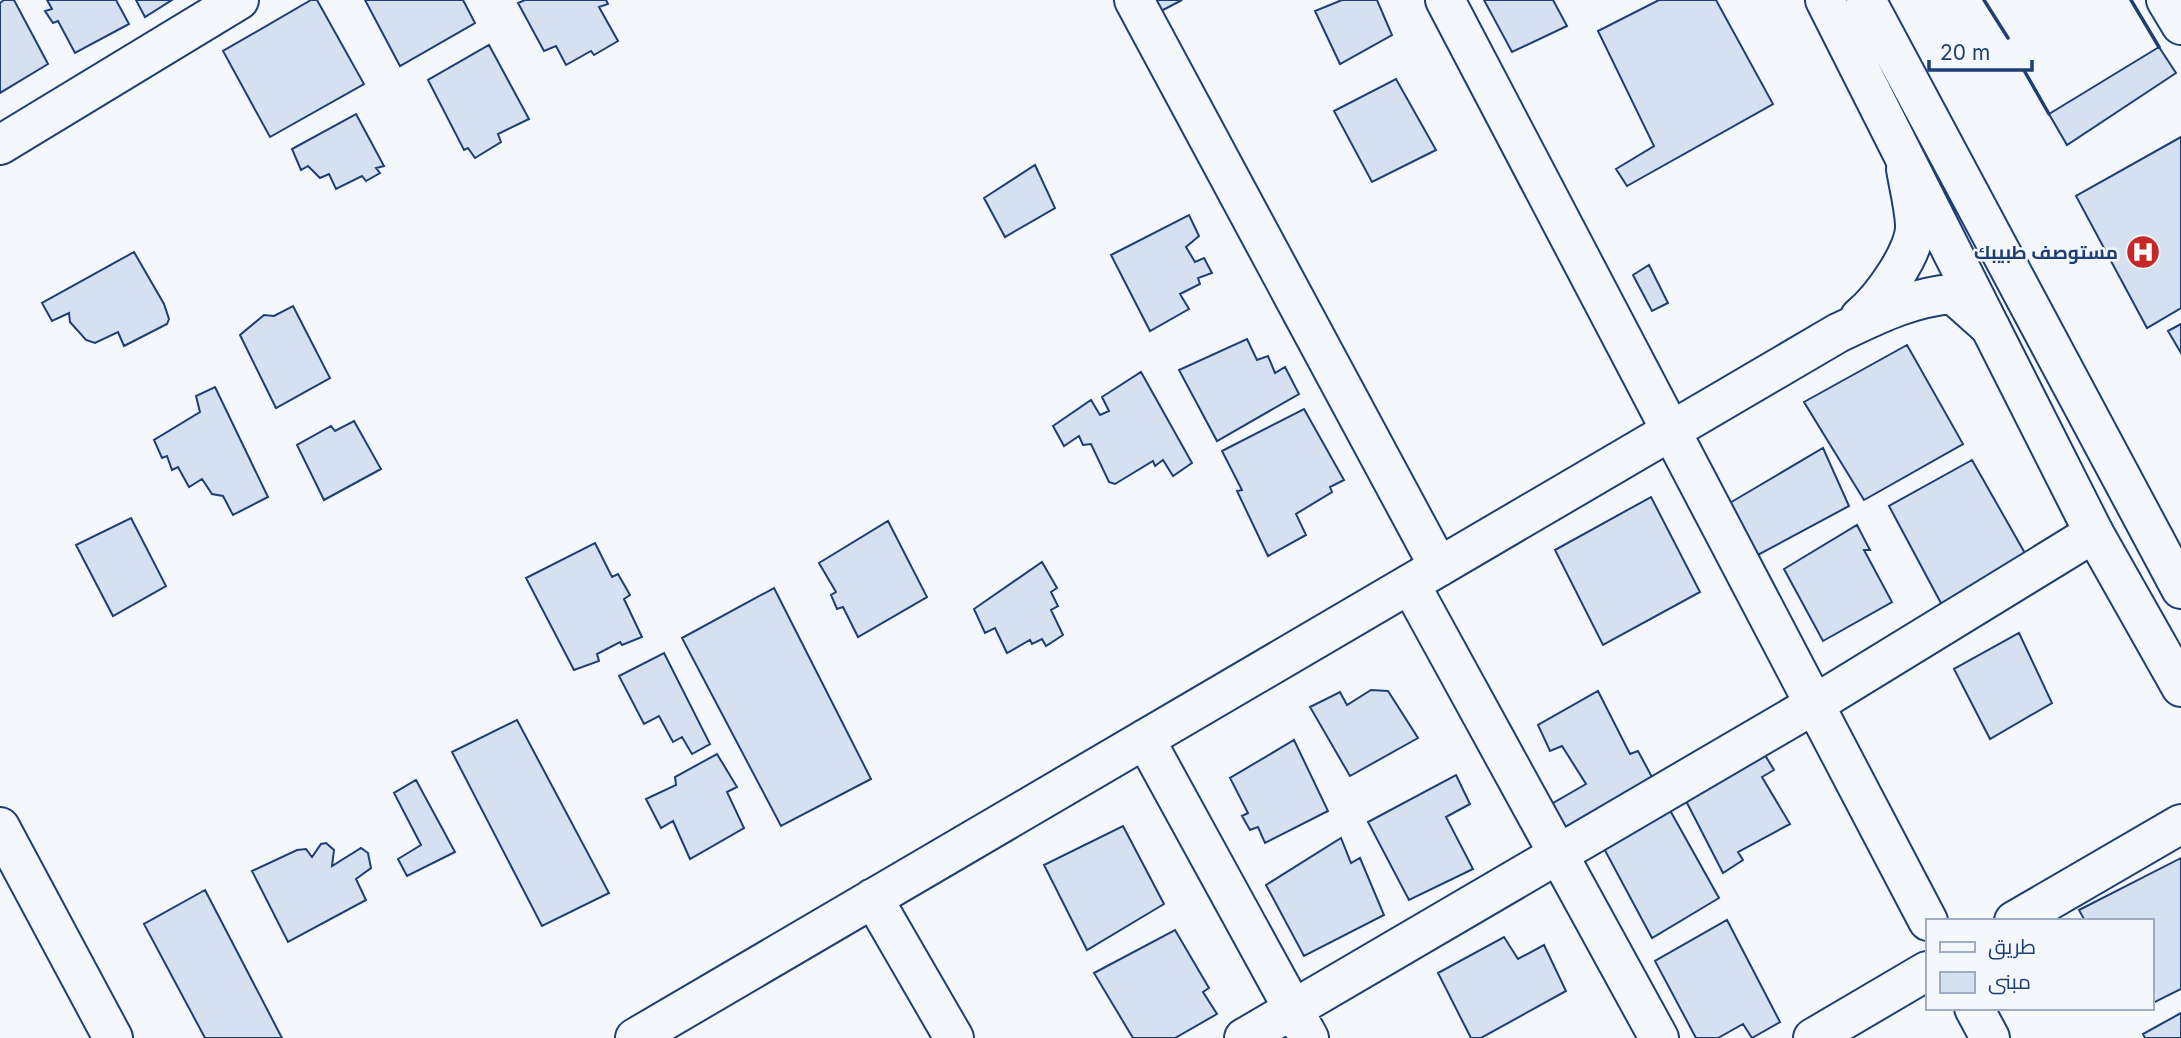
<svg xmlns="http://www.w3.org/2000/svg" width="2181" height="1038" font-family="Inter,Cairo,sans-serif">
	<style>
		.building { fill: #d5e0f0; stroke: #1d3f73; stroke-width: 2 }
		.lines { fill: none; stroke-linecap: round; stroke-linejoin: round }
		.minor-casing { stroke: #1d3f73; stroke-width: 42 }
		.highway-casing { stroke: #1d3f73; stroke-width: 42 }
		.minor { stroke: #f4f7fb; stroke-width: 38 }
		.highway { stroke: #f4f7fb; stroke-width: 38 }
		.wall { stroke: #1d3f73; stroke-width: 3.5 }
		.labels { text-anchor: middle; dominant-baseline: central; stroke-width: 5; stroke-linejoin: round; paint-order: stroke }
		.poi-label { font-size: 19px; font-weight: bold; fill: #1d3f73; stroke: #f4f7fb; text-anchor: end }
	</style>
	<rect width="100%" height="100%" fill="#f4f7fb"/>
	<!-- building -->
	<path class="building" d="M4 0H14L48 64 0 93V3Z
		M47 0H116L129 24 75 53 58 21 53 23 45 11 52 9Z
		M136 0H172L145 17Z
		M311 0H317L364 84 270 137 223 51Z
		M365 0H463L475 23 400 66Z
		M525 0H606L608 4 599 7 618 41 594 55 591 51 566 65 556 46 544 51 518 3Z
		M1156 0H1182L1161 11Z
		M1342 0H1377L1392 35 1340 64 1315 11Z
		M1484 0H1553L1567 26 1512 52Z
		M1659 0H1716L1773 104 1627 186 1616 169 1654 146 1598 31Z
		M489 45 529 119 498 134 501 142 475 158 468 148 464 150 428 80Z
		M2159 47 2176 73 2067 145 2049 114Z
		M1396 79 1436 150 1372 182 1334 111Z
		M356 114 384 166 376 168 380 173 366 181 362 176 336 189 329 174 320 178 308 166 301 170 292 149Z
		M2181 137V308L2147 328 2076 196Z
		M1035 165 1055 208 1005 237 984 198Z
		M1189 215 1199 236 1186 247 1195 262 1204 258 1212 273 1198 278 1200 284 1180 294 1189 309 1150 331 1111 255Z
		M134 252 164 304 169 319 167 324 124 346 118 332 95 343 86 340 70 322 69 313 52 321 42 303Z
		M1649 265 1668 303 1652 311 1633 275Z
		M293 306 330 378 276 408 240 335 264 315 274 316Z
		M2181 324V353L2168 331Z
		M1247 339 1257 360 1268 356 1275 373 1285 367 1299 394 1217 441 1179 370Z
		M1907 345 1963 444 1864 500 1804 402Z
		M1141 372 1192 463 1173 476 1163 460 1155 466 1153 461 1115 484 1109 482 1091 444 1083 445 1079 436 1064 446 1053 426 1091 400 1100 415 1109 411 1102 397Z
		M215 387 268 497 233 515 223 496 212 494 202 479 189 487 178 467 172 470 167 456 162 458 154 440 200 412 196 396Z
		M1304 409 1344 480 1330 487 1332 492 1296 514 1306 535 1268 556 1237 491 1242 490 1222 451Z
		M354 421 381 469 324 500 297 445 331 426 335 431Z
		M1823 448 1849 506 1756 556 1728 504Z
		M1972 460 2026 555 1942 605 1889 506Z
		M1651 497 1700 592 1603 645 1555 550Z
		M131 518 166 586 113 616 76 545Z
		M888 521 927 597 858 637 843 607 837 609 831 595 836 592 819 563Z
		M1857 525 1870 550H1864L1892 602 1823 641 1784 569Z
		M595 543 612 577 618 574 630 595 624 599 642 637 622 645 620 642 597 654 599 661 574 670 526 578Z
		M1042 562 1057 588 1051 592 1058 606 1051 610 1063 635 1046 646 1042 639 1032 644 1030 640 1007 653 995 628 985 633 974 609Z
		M774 588 871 779 781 826 682 638Z
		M2019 633 2052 703 1990 739 1954 669Z
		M664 653 710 744 692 754 682 737 673 742 659 716 644 724 619 676Z
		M1371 690 1388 691 1418 738 1350 776 1310 707 1340 692 1347 705Z
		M1598 691 1630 754 1638 751 1652 777 1560 830 1548 806 1586 784 1562 746 1550 751 1538 725Z
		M517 720 609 893 542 926 452 752Z
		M1294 740 1328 811 1265 843 1258 827 1250 830 1242 816 1248 813 1230 778Z
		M1762 750 1774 770 1762 777 1790 824 1738 852 1743 860 1723 873 1684 797Z
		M717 754 737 787 727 792 744 828 690 859 673 821 661 828 646 799 676 785 675 777Z
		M1456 775 1470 804 1446 817 1473 869 1409 900 1368 822Z
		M416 780 455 852 407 876 398 859 421 845 394 793Z
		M1667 805 1719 898 1652 938 1601 843Z
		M1123 826 1164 904 1087 950 1044 865Z
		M1341 838 1351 863 1360 858 1384 915 1304 956 1266 885Z
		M326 843 334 850 332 866 361 848 368 853 371 868 356 879 366 900 288 942 252 871 297 850 306 849 312 857 321 844Z
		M2181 858V989L2151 1004V921H2085L2079 910Z
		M205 890 282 1038H205L144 924Z
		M1727 920 1780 1022 1752 1038 1743 1024 1718 1038H1696L1655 961Z
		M1175 930 1209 988 1203 992 1217 1014 1175 1038H1133L1094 973Z
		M1504 937 1518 959 1544 945 1566 991 1481 1038H1471L1438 973Z
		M2181 1013V1038H2145L2143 1034Z"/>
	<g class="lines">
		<!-- minor casing -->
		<g class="minor-casing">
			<path id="minor" d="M1134 0 1439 567
				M1445 0 1928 921
				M2166 0 2181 25
				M0 145 239 0
				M1860 317C1880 301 1917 251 1915 224 1914 206 1909 187 1906 169
				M1410 584 1659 1038
				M1145 739 1309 1038
				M0 827 113 1038
				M873 898 954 1038
				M2014 921 2181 824
				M1974 1008 1990 1038
				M635 1038 1838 333C1876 315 1911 297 1953 294L1990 327
				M1244 1038 1815 704 2094 533
				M1813 1038 1927 971"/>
		</g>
		<!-- highway casing -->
		<g class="highway-casing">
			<path id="highway" d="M1825 0 2094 533 2181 687
				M1866 0 2181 589"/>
		</g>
		<!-- minor -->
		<use href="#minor" class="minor"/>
		<!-- highway -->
		<use href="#highway" class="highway"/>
		<!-- wall -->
		<path class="wall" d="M1984 0 2008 38
			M2131 0 2159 47
			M2025 72 2049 114"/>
	</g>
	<!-- icons -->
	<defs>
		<g id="hospital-disc" transform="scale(1.75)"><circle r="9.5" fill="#c62828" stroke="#f4f7fb"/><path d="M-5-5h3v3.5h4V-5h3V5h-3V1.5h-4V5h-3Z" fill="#fff"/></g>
	</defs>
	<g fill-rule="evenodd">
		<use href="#hospital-disc" x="2143" y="252"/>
	</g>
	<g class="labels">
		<!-- poi labels -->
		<g class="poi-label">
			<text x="2118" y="252">مستوصف طبيبك</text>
		</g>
	</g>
	<!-- legend -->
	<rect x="1926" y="919" width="228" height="91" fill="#f4f7fb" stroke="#9eadc5" stroke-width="2"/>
	<rect x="1940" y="942" width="35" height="10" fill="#f4f7fb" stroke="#9eadc5" stroke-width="2"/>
	<text x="1988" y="954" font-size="21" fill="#1d3f73">طريق</text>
	<rect x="1940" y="972" width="35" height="21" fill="#d5e0f0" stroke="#9eadc5" stroke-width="2"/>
	<text x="1988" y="989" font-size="21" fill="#1d3f73">مبنى</text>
	<!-- scale -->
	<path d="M1929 60v10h103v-10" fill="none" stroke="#1d3f73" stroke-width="3.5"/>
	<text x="1940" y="60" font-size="21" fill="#1d3f73" stroke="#f4f7fb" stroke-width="5" paint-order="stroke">20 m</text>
</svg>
